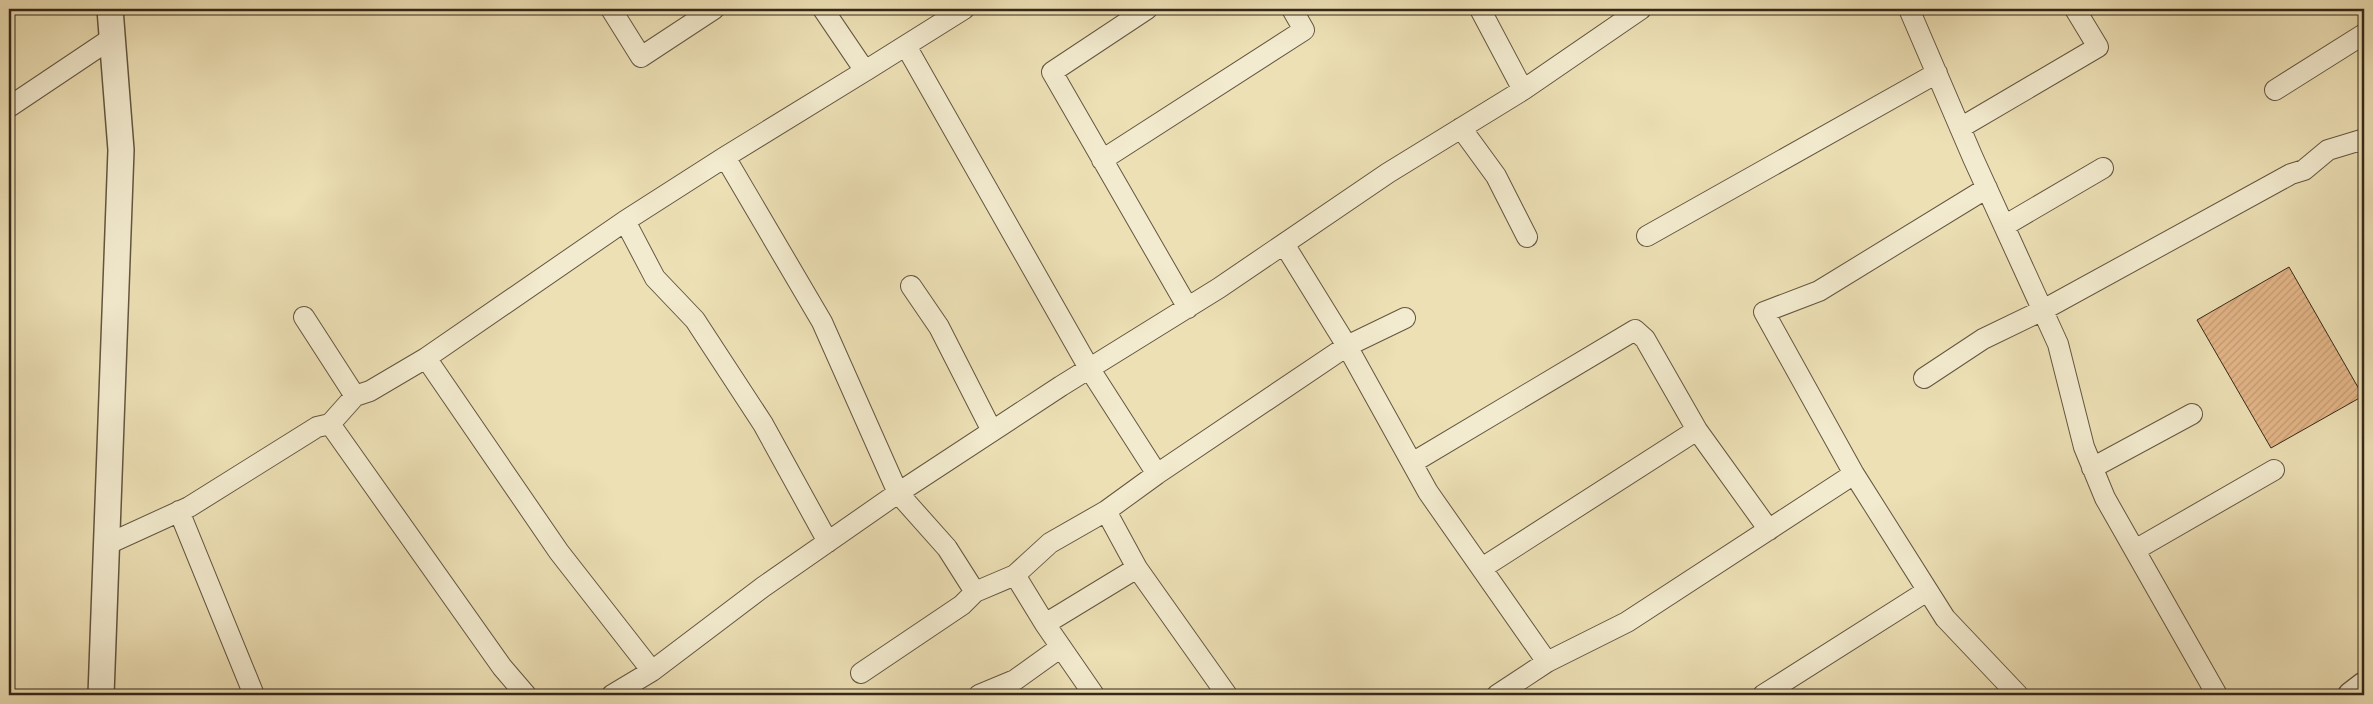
<svg xmlns="http://www.w3.org/2000/svg" width="2373" height="704" font-family="'EB Garamond',serif">
	<style>
		.building { fill: url(#building-hatch); stroke: #352819 }
		.lines { fill: none; stroke-linecap: round; stroke-linejoin: round }
		.minor-casing { stroke: #635640; stroke-width: 22 }
		.tertiary-casing { stroke: #635640; stroke-width: 28 }
		.minor { stroke: #f3ebcf; stroke-width: 20 }
		.tertiary { stroke: #f3ebcf; stroke-width: 25 }
	</style>
	<defs>
		<pattern id="building-hatch" width="6" height="6" patternUnits="userSpaceOnUse" patternTransform="scale(1.25)"><rect width="6" height="6" fill="#e4b688"/><path d="M-1 1l2-2M0 6l6-6M5 7l2-2" fill="none" stroke="#c49c75"/></pattern>
	</defs>
	<rect width="100%" height="100%" fill="#ede0b5"/>
	<filter id="stains"><feTurbulence type="fractalNoise" baseFrequency=".004" numOctaves="4"/><feColorMatrix values="0 0 0 0 .2 0 0 0 0 .09 0 0 0 0 .02 0 0 0 .5 -.17"/></filter>
	<radialGradient id="worn" r=".72"><stop offset=".6" stop-color="#630" stop-opacity="0"/><stop offset="1" stop-color="#630" stop-opacity=".3"/></radialGradient>
	<!-- building -->
	<path class="building" d="M2289 267 2363 396 2271 448 2197 320Z"/>
	<g class="lines">
		<!-- minor casing -->
		<g class="minor-casing">
			<path id="minor" d="M611 9 641 57 714 9
				M823 9 865 71 964 9
				M1147 9 1052 72 1188 308
				M1909 9 1973 158 2058 344 2084 447 2105 498 2217 695
				M906 46 1089 368 1157 474
				M1523 90 1641 9
				M2275 90 2364 34
				M9 107 112 38
				M1461 128 1496 176 1527 237
				M1960 128 2098 47 2075 9
				M725 157 822 322 898 493 947 548 975 592
				M1102 160 1304 30 1292 9
				M625 221 655 278 695 320 763 424 828 542
				M2004 226 2103 168
				M1647 236 1937 73
				M1284 244 1347 346 1428 492 1547 662 1627 622 1854 474 1945 618 2018 695
				M911 286 939 327 992 431
				M304 317 355 396
				M426 358 559 552 652 671
				M1924 378 1983 339 2043 310 2291 174 2304 170 2328 150 2361 140 2364 144
				M330 424 502 667 526 695
				M1412 463 1635 330 1645 339 1697 430 1769 530
				M2092 468 2192 414
				M1854 474 1764 312 1819 291 1987 188
				M179 511 254 695
				M1106 511 1137 568 1227 695
				M108 544 189 507 317 427 330 424 355 396 370 391 426 358 625 221 725 157 865 71
				M2135 550 2274 470
				M1482 568 1697 430
				M1015 575 1045 624 1094 695
				M1045 624 1137 568
				M861 673 962 605 975 592 1015 575 1050 543 1106 511 1157 474 1347 346 1405 318
				M612 695 652 671 763 587 898 493 1061 386 1219 288 1388 173 1523 90 1480 9
				M979 695 1015 680 1061 647
				M1497 695 1547 662
				M1763 695 1927 591"/>
		</g>
		<!-- tertiary casing -->
		<g class="tertiary-casing">
			<path id="tertiary" d="M101 695 121 150 110 9
				M2351 695 2364 685"/>
		</g>
		<!-- minor -->
		<use href="#minor" class="minor"/>
		<!-- tertiary -->
		<use href="#tertiary" class="tertiary"/>
	</g>
	<!-- margin -->
	<rect width="2373" height="704" fill="none" stroke="#ede0b5" stroke-width="30"/>
	<rect x="10" y="10" width="2353" height="684" fill="none" stroke="#352819" stroke-width="2.5"/>
	<rect x="15" y="15" width="2343" height="674" fill="none" stroke="#352819"/>
	<rect width="100%" height="100%" filter="url(#stains)"/>
	<rect width="100%" height="100%" fill="url(#worn)"/>
</svg>
